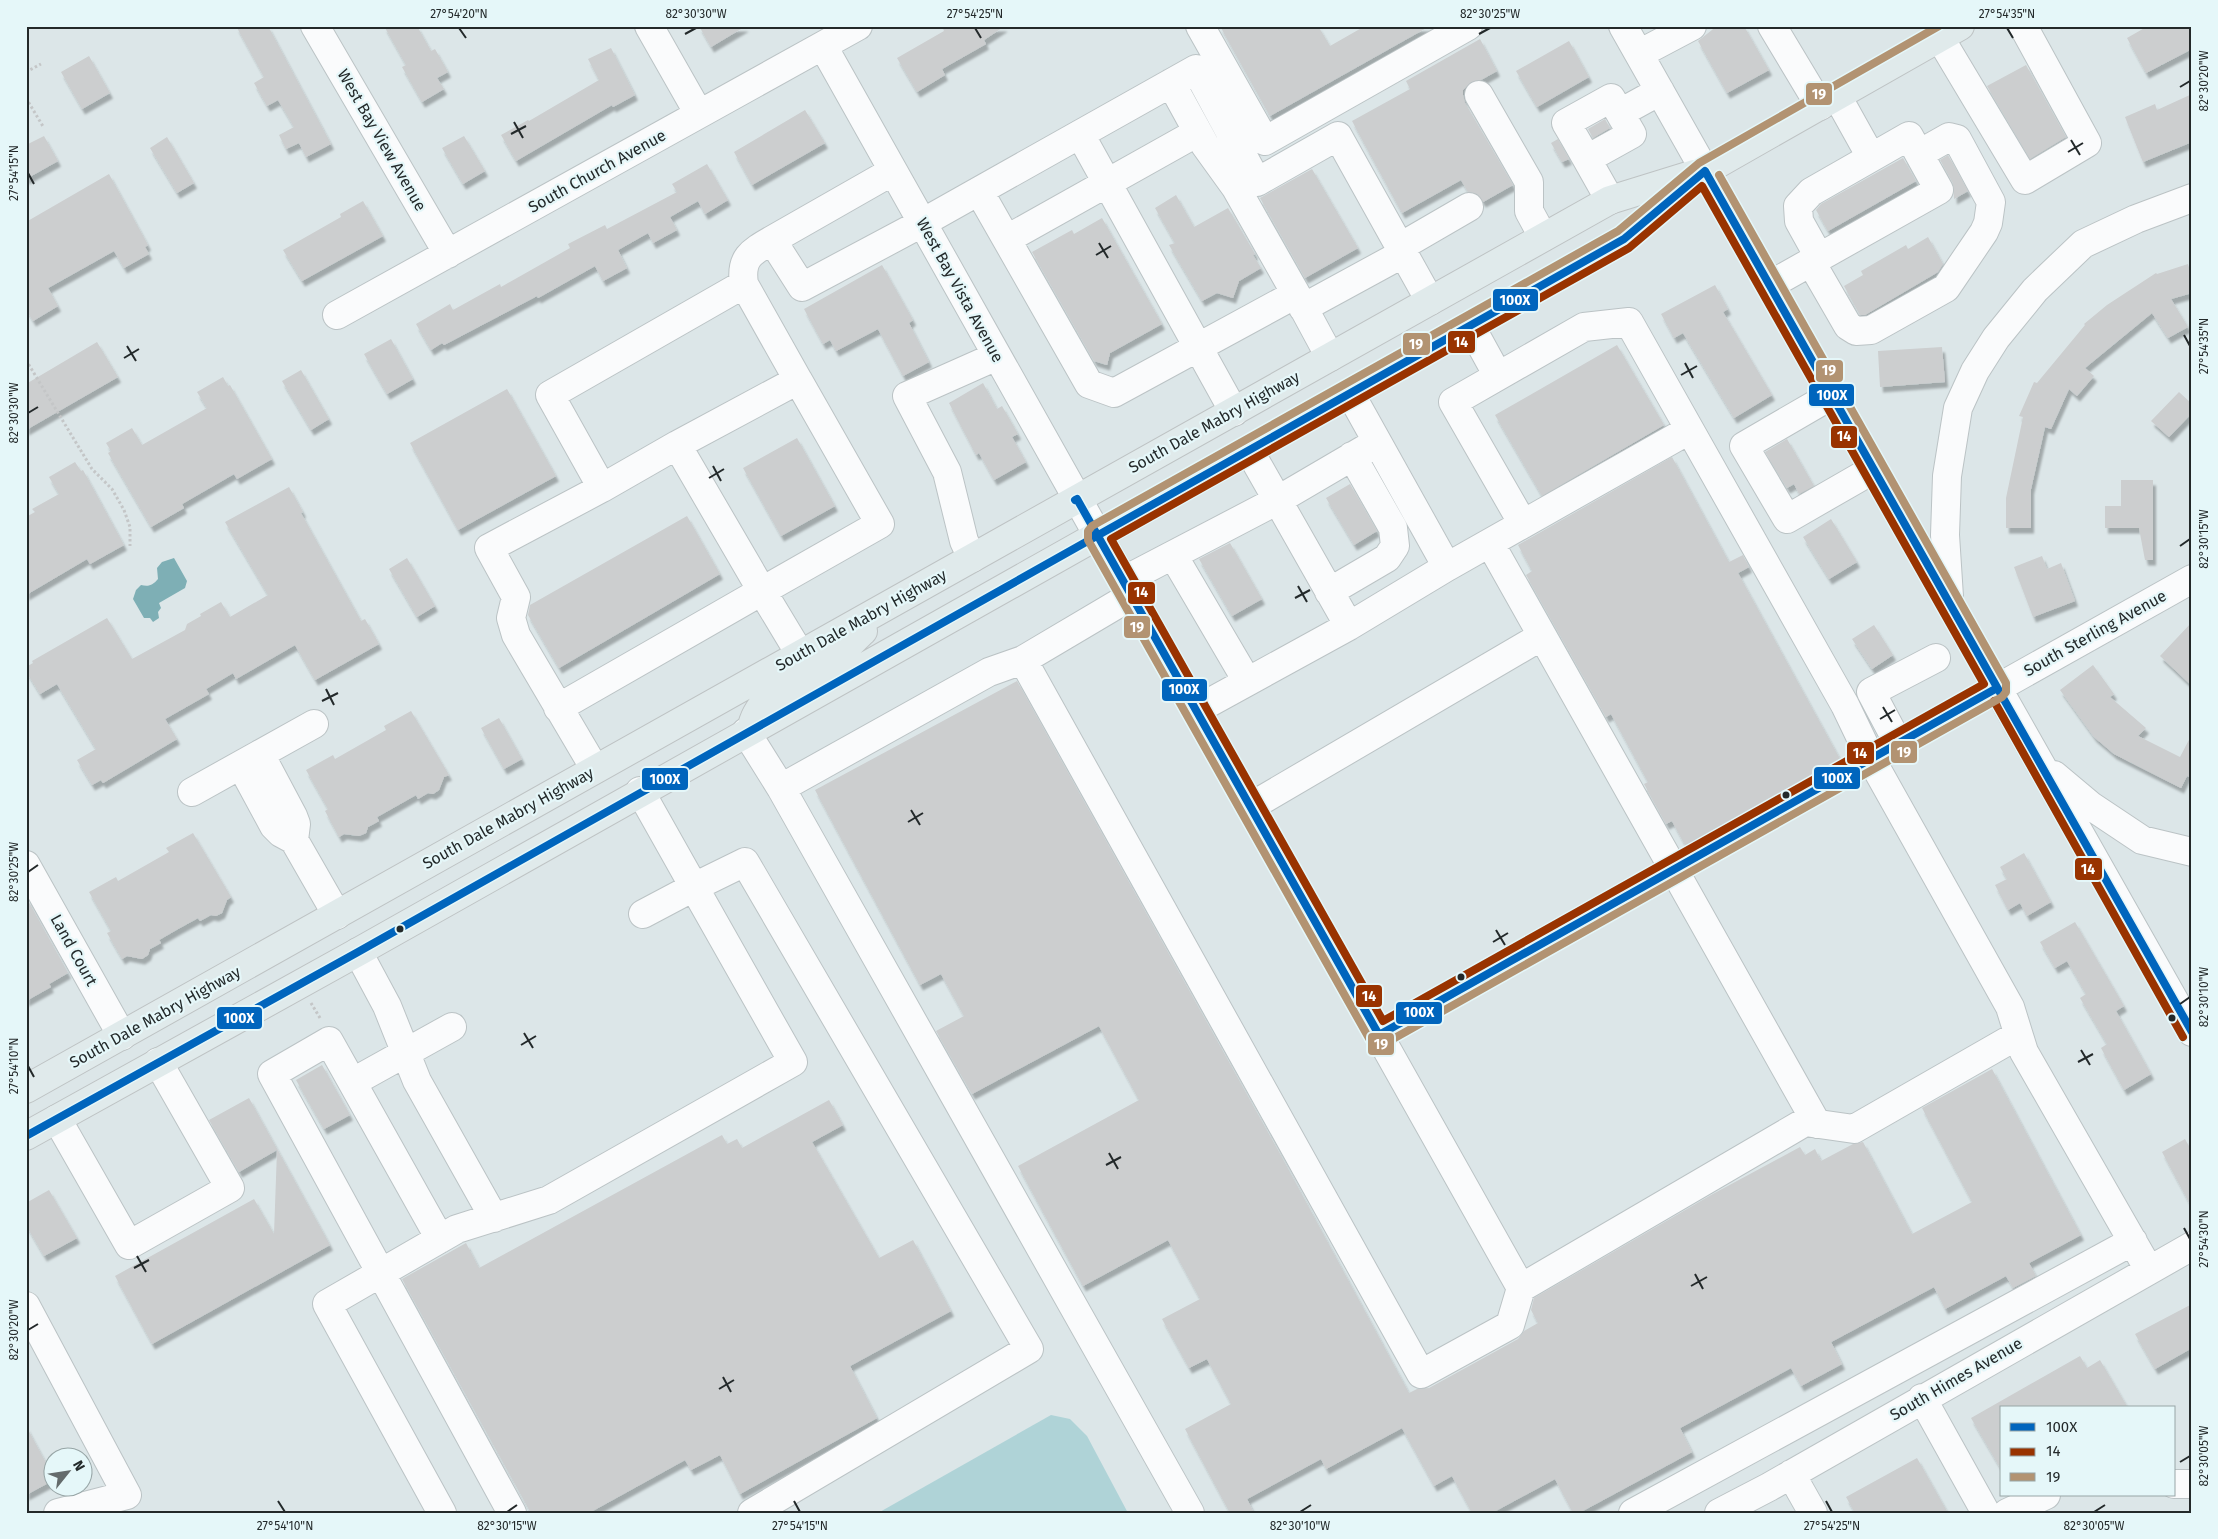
<svg xmlns="http://www.w3.org/2000/svg" width="2218" height="1539" font-family="'Fira Sans',sans-serif">
	<style>
		.green { fill: #afd3d7 }
		.water { fill: #7eafb5 }
		.building { fill: #cccecf; filter: url(#shadow) }
		.lines { fill: none; stroke-linecap: round; stroke-linejoin: round }
		.minor-casing { stroke: #bbc3c5; stroke-width: 30 }
		.major-casing { stroke: #bec3c4; stroke-width: 30 }
		.path { stroke: #c4c6c7; stroke-width: 3; stroke-dasharray: 2.5 2.5; stroke-linecap: butt }
		.minor { stroke: #fafbfc; stroke-width: 28 }
		.major { stroke: #e0eaeb; stroke-width: 28 }
		.bus-1-casing { stroke: #e5f7f9; stroke-width: 11 }
		.bus-2-casing { stroke: #e5f7f9; stroke-width: 11 }
		.bus-3-casing { stroke: #e5f7f9; stroke-width: 11 }
		.bus-1 { stroke: #0065bd; stroke-width: 8 }
		.bus-2 { stroke: #930; stroke-width: 8 }
		.bus-3 { stroke: #b29372; stroke-width: 8 }
		.ticks { fill: none; stroke: #23292a; stroke-width: 2 }
		.bus-dot { fill: #23292a; stroke: #e5f7f9; stroke-width: 2 }
		.labels { text-anchor: middle; dominant-baseline: central; stroke-width: 4.5; stroke-linejoin: round; paint-order: stroke }
		.street-label { font-size: 16px; fill: #23292a; stroke: #e5f7f9 }
		.line-badge { stroke: #e5f7f9; stroke-width: 2 }
		.badge-label { font-size: 14px; text-anchor: middle; font-weight: bold; fill: #fff }
		.neatline { fill: none; stroke: #23292a; stroke-width: 2 }
		.ticks-label { font-size: 12px; text-anchor: middle; fill: #23292a }
	</style>
	<defs>
		<filter id="shadow"><feDropShadow dx="3" dy="5.5" stdDeviation="1" flood-color="#0004"/></filter>
	</defs>
	<rect width="100%" height="100%" fill="#dce6e8"/>
	<!-- green -->
	<path class="green" d="M1051 1415 1070 1419 1087 1436 1128 1513H878Z"/>
	<!-- water -->
	<path class="water" d="M174 558 187 581 185 588 159 603 161 608 158 612 159 618 153 622 150 618H144L133 599 136 590 141 585C149 587 153 585 158 579L157 568 162 562Z"/>
	<!-- building -->
	<path class="building" d="M236 26H268L331 144 306 157 299 143 286 149 279 135 294 127 278 100 267 106 254 83 264 77Z
		M384 26H417L431 51 435 49 448 72 437 78 444 89 422 102 402 67 406 65Z
		M699 26H746L711 47Z
		M942 26H1005L984 40 986 44 942 69 945 75 917 92 897 58 944 31Z
		M1220 26H1318L1330 46 1365 26H1430L1270 116Z
		M1717 26H1744L1769 70 1727 93 1698 41Z
		M2148 26H2192V49L2146 73 2127 38Z
		M1480 39 1497 71 1481 80 1471 82 1463 90V95L1465 103 1513 185 1483 202 1477 194 1468 192 1461 180 1402 213 1352 121 1410 89 1406 81Z
		M1569 41 1589 77 1537 107 1516 71Z
		M611 48 635 95 613 107 612 105 516 161 501 135 528 120 529 121 599 80 588 59Z
		M89 56 110 93 82 109 61 72Z
		M2026 65 2066 137 2030 159 1987 86Z
		M2192 94V142L2143 162 2125 117 2155 104 2157 110Z
		M805 110 825 143 752 185 734 152Z
		M1605 119 1610 128 1593 138 1588 129Z
		M44 136 58 161 26 179V145Z
		M464 136 485 171 463 184 442 148Z
		M167 137 194 183 177 193 150 148Z
		M1558 139 1569 159 1562 162 1551 143Z
		M1948 155 1968 191 1954 199 1953 183 1940 160Z
		M1903 158 1916 181 1828 231 1816 210 1821 204Z
		M707 164 728 200 705 214 698 201 670 217 677 230 653 243 648 233 618 250 627 268 603 281 595 266 538 298 537 296 444 345 442 343 431 350 416 324 450 304 453 310 500 284 501 287 570 248 568 244 605 225 607 229 677 192 672 184Z
		M1312 169 1358 248 1305 278 1260 198Z
		M109 174 148 245 145 247 149 254 124 268 114 251 48 288 58 306 33 321 26 309V222Z
		M1176 195 1194 227 1228 208 1255 254 1253 255 1261 268 1239 281 1233 298 1217 293 1202 301 1169 245 1175 243 1155 208Z
		M363 201 383 236 302 281 283 250 341 217 340 214Z
		M1102 218 1162 324 1110 353 1107 365 1094 361 1032 252 1072 230 1074 234Z
		M1928 237 1943 264 1938 272 1865 315H1860L1844 286 1863 275 1861 271 1906 245 1908 249Z
		M2188 264 2192 277V293L2171 299 2188 327 2168 338 2152 313 2085 368 2094 376 2077 396 2069 389 2051 429 2045 427 2031 489V528H2006V498L2023 417 2019 416 2034 382 2037 383 2085 325 2084 324 2107 305 2156 273 2157 274Z
		M882 265 913 320 909 323 929 362 903 376 878 329 836 351 830 340 823 344 804 309Z
		M1715 285 1728 309 1723 312 1772 395 1734 418 1683 333 1674 338 1661 314Z
		M391 339 413 379 387 394 364 354Z
		M97 342 118 377 26 430V384Z
		M1617 345 1664 425 1542 496 1495 415Z
		M1942 347 1945 382 1880 387 1878 351Z
		M301 370 329 419 311 430 282 381Z
		M223 377 228 386 230 385 272 459 237 479 234 474 182 504 184 508 151 527 108 453 111 451 106 443 132 428 142 445 207 408 197 392Z
		M983 383 997 409 1002 406 1018 434 1012 437 1026 462 994 480 979 453 976 455 949 403Z
		M507 389 556 476 458 530 410 443Z
		M2179 392 2192 404V413L2169 437 2151 421Z
		M797 438 835 506 781 536 743 468Z
		M1787 439 1814 486 1799 494 1794 484 1787 488 1765 452Z
		M1672 457 1729 562 1743 555 1749 567 1738 573 1840 759 1685 845 1672 821 1666 824 1644 784 1648 782 1611 714 1606 717 1526 575 1532 571 1518 545Z
		M75 462 81 471 83 470 124 545 90 564 87 559 26 595V517L35 512 32 509 59 494 49 477Z
		M2121 480H2153V560H2145L2139 528H2105V506H2121Z
		M1350 484 1377 531 1354 545 1326 498Z
		M289 487 303 512 301 513 361 621 365 619 379 644 315 680 295 645 236 679 233 673 206 689 209 694 165 719 177 739 103 783 101 780 92 785 77 760 96 749 57 684 40 694 26 671V667L33 663 32 661 107 618 132 659 185 630 187 624 201 616 200 614 221 602 230 617 268 595 225 522Z
		M687 516 720 574 559 668 528 615 530 605Z
		M1831 519 1857 562 1829 579 1803 537Z
		M1230 543 1262 599 1232 616 1199 559Z
		M2042 556 2047 569 2061 563 2075 601 2033 617 2014 567Z
		M407 558 435 606 417 617 389 569Z
		M2192 622V686L2160 656Z
		M1874 625 1893 655 1872 669 1852 639Z
		M2093 665 2114 694 2110 697 2146 728 2138 736 2180 757 2192 734V778L2187 776 2181 788 2114 754 2094 737 2060 690Z
		M1017 681 1280 1154 1409 1393 1417 1389 1429 1388 1518 1339 1524 1331 1538 1323 1531 1310 1534 1298 1711 1195 1800 1147 1805 1155 1815 1149 1821 1161 1853 1144 1863 1142 1912 1234 1972 1202 1922 1108 1992 1069 2081 1235 2029 1263 2036 1276 2013 1288 2006 1276 1945 1309 1934 1287 1831 1342 1842 1364 1801 1386 1791 1368 1680 1428 1692 1452 1579 1513H1573L1555 1479 1492 1513H1472L1452 1476 1434 1486 1402 1428 1326 1469 1321 1459 1247 1499 1254 1513H1230L1185 1429 1231 1404 1207 1359 1189 1368 1162 1319 1200 1299 1168 1240 1083 1286 1018 1166 1139 1100 1099 1026 972 1094 936 1031 964 1016 941 974 920 985 815 790Z
		M411 711 449 775 444 777 439 790 433 794 428 793 418 799 416 795 386 812 377 817 379 821 368 827 366 833 359 836 344 834 339 837 325 811 328 809 306 770 333 755 335 759 386 730 384 726Z
		M499 718 522 759 504 769 481 728Z
		M193 833 231 897 227 900 222 913 216 916 211 915 200 921 198 918 178 929 159 940 161 943 150 949 148 955 142 959 127 956 122 959 107 933 111 931 89 892 116 877 118 881 169 852 166 848Z
		M2024 853 2051 902 2027 916 2020 903 2008 910 1995 885 2007 879 2000 867Z
		M26 897 68 973 49 984 51 987 26 1001Z
		M2075 922 2124 1006 2116 1011 2151 1074 2124 1090 2101 1048 2107 1044 2080 998 2086 994 2067 961 2055 968 2040 942Z
		M322 1065 350 1115 324 1129 296 1080Z
		M249 1098 330 1245 152 1344 115 1276 254 1199 274 1234 277 1150 239 1172 209 1120Z
		M829 1100 843 1125 812 1142 879 1258 913 1240 951 1311 850 1366 877 1418 740 1494 720 1455 691 1470 685 1460 589 1513H531L402 1279 466 1243 479 1268 722 1135 727 1144 737 1139 742 1148Z
		M2185 1139 2192 1152V1208L2162 1152Z
		M49 1190 77 1238 44 1256 26 1225V1203Z
		M2192 1304V1348L2155 1369 2135 1334Z
		M2080 1356 2087 1368 2100 1360 2128 1408H2002V1471L1971 1418Z
		M26 1426 52 1474V1481L26 1495Z
		M1917 1458 1948 1513H1855L1846 1497Z"/>
	<g class="lines">
		<!-- minor casing -->
		<g class="minor-casing">
			<path id="minor" d="M315 26 448 254
				M649 26 699 114
				M1200 26 1265 141 1468 26
				M1623 26 2192 1032
				M1772 26 1820 106
				M1940 38 2025 180 2087 143 2023 26
				M823 46 1521 1288
				M1639 54 1692 26
				M1171 83 1205 145 1236 188 1296 294
				M1479 95 1529 182V211L1543 237
				M1837 96 1871 157
				M1620 113 1660 91
				M1080 134 1234 412
				M1587 159 1632 134 1611 98 1566 123C1581 148 1595 174 1610 200
				M979 191 1089 384 1114 393 1296 294 1330 357
				M1007 239 1198 132
				M772 240 893 171
				M1400 247 1469 207
				M1811 262 1848 326 1856 331 1871 330 1946 288 1984 232 1988 223 1991 202 1957 139 1949 137 1919 154
				M744 284 798 380 677 445 762 591 880 524 798 380
				M1770 285 1939 190 1909 136 1811 192 1798 206 1799 221 1819 257
				M1303 308 1404 253
				M337 315 858 26
				M1470 325 1498 376
				M1350 393 1447 567
				M1832 395 1744 446 1787 519 1874 469
				M1249 450 1349 626
				M602 488 677 445
				M1523 524 1453 402 1584 327 1629 322 1845 705 1871 759 2010 1007 2024 1052 2149 1270
				M1490 543 1817 1124
				M1173 555 1247 681
				M972 558 964 541 947 472 907 396 997 356
				M1123 581 1278 500 1377 442
				M1329 592 1387 558 1395 546 1393 528 1352 456
				M1131 596 1023 660 1421 1374 1510 1325 1521 1288 1805 1122 1854 1129 2018 1035
				M1949 597 1945 535 1947 476 1958 408 1975 371 1996 338 2035 290 2083 244 2136 219 2192 198
				M1023 660 989 672 781 788 1190 1513
				M558 708 762 591 800 654
				M1196 710 1349 626 1447 567 1689 430
				M746 732 781 788
				M1898 743 1871 692 1936 658
				M260 754 293 816 296 824 294 840
				M241 765 274 826 281 833 294 840 337 915
				M595 769 516 635 511 618 516 597 489 548 602 488 550 395 744 284C740 258 751 252 772 240L802 287 922 223 1196 69 1257 182 1338 136 1430 301
				M2054 775 2091 806 2142 840 2192 852
				M640 791 694 887 643 914
				M192 792 314 724
				M1250 807 1542 636
				M26 865 122 1036
				M358 952 387 1006 417 1081 494 1218
				M1379 1035 2192 579
				M353 1082 452 1027
				M57 1119 129 1245 230 1188 158 1062
				M440 1239 329 1041 272 1074 512 1513
				M26 1306 127 1495 58 1513
				M1922 1398 1986 1513
				M1791 1474 1813 1513
				M2174 1484H2192
				M442 1513 327 1304 457 1229 549 1200 793 1062 694 887 745 862 1029 1349 752 1513
				M1633 1513 2133 1241
				M1719 1513 1769 1487 2192 1246
				M2007 1513 2046 1495"/>
		</g>
		<!-- major casing -->
		<g class="major-casing">
			<path id="major" d="M752 726C761 690 803 678 831 660 843 652 853 640 863 631
				M26 1089 1610 200 1694 174
				M26 1136 358 952 1624 239 1705 171 1960 26"/>
		</g>
		<!-- path -->
		<path class="path" d="M26 72 41 64
			M26 98 44 128
			M26 360 92 469 112 489 124 510 130 527V546
			M311 1003 320 1018"/>
		<!-- minor -->
		<use href="#minor" class="minor"/>
		<!-- major -->
		<use href="#major" class="major"/>
		<!-- bus-1 casing -->
		<g class="bus-1-casing">
			<path id="bus-1" d="M1075 500 1077 499 1379 1035 1997 688
				M26 1136 358 952 1624 239 1705 171 2192 1032"/>
		</g>
		<!-- bus-2 casing -->
		<g class="bus-2-casing">
			<path id="bus-2" d="M1702 186 1984 684 1383 1021 1111 539 1629 248Z
				M1994 701 2183 1037"/>
		</g>
		<!-- bus-3 casing -->
		<g class="bus-3-casing">
			<path id="bus-3" d="M1699 163 1618 231 1092 526 1088 531V540L1370 1040 1375 1044H1384L2002 697 2006 692V683L1719 175
				M1699 163 1939 26"/>
		</g>
		<!-- bus-1 -->
		<use href="#bus-1" class="bus-1"/>
		<!-- bus-2 -->
		<use href="#bus-2" class="bus-2"/>
		<!-- bus-3 -->
		<use href="#bus-3" class="bus-3"/>
	</g>
	<!-- ticks -->
	<path class="ticks" d="M459 28 466 38M975 28 981 38M2007 28 2013 38M685 34 696 28M1479 34 1490 28M2180 87 2190 81M514 122 523 138M511 134 526 126M2071 140 2080 155M2068 152 2083 143M28 173 34 184M1099 243 1108 258M1096 255 1111 246M2184 335 2190 346M127 346 136 361M124 358 139 349M1685 363 1693 378M1681 375 1697 366M28 413 38 407M713 466 721 481M709 478 724 469M2180 546 2190 539M1298 586 1307 602M1295 598 1310 590M326 689 334 705M322 701 338 693M1883 707 1892 722M1880 719 1895 710M911 810 920 825M908 822 923 813M28 872 38 865M1496 930 1505 945M1493 942 1508 933M2180 1004 2190 997M524 1033 533 1048M521 1045 536 1036M2081 1050 2090 1065M2078 1062 2093 1054M28 1066 34 1077M1109 1153 1118 1169M1106 1165 1121 1157M2184 1228 2190 1239M137 1256 146 1272M134 1268 149 1260M1695 1274 1703 1289M1691 1286 1707 1277M28 1330 38 1324M723 1377 731 1392M719 1389 734 1380M2180 1462 2190 1456M278 1501 285 1512M794 1501 800 1512M1826 1501 1832 1512M507 1512 517 1505M1300 1512 1311 1505M2094 1512 2105 1505"/>
	<!-- markers -->
	<g class="bus-dot">
		<circle cx="1786" cy="795" r="4.5"/>
		<circle cx="400" cy="929" r="4.5"/>
		<circle cx="1461" cy="977" r="4.5"/>
		<circle cx="2172" cy="1018" r="4.5"/>
	</g>
	<g class="labels">
		<!-- street labels -->
		<g class="street-label">
			<text transform="translate(382 140) rotate(60)">West Bay View Avenue</text>
			<text transform="translate(597 171) rotate(-29)">South Church Avenue</text>
			<text transform="translate(960 290) rotate(61)">West Bay Vista Avenue</text>
			<text transform="translate(1214 422) rotate(-29)">South Dale Mabry Highway</text>
			<text transform="translate(861 620) rotate(-29)">South Dale Mabry Highway</text>
			<text transform="translate(2095 633) rotate(-29)">South Sterling Avenue</text>
			<text transform="translate(508 818) rotate(-29)">South Dale Mabry Highway</text>
			<text transform="translate(74 950) rotate(61)">Land Court</text>
			<text transform="translate(155 1017) rotate(-29)">South Dale Mabry Highway</text>
			<text transform="translate(1956 1379) rotate(-30)">South Himes Avenue</text>
		</g>
	</g>
	<g class="line-badge">
		<rect x="1805" y="82" width="28" height="24" rx="5" fill="#b29372"/>
		<rect x="1492" y="288" width="47" height="24" rx="5" fill="#0065bd"/>
		<rect x="1447" y="330" width="29" height="24" rx="5" fill="#930"/>
		<rect x="1402" y="332" width="29" height="24" rx="5" fill="#b29372"/>
		<rect x="1815" y="359" width="29" height="24" rx="5" fill="#b29372"/>
		<rect x="1808" y="383" width="47" height="24" rx="5" fill="#0065bd"/>
		<rect x="1830" y="425" width="28" height="24" rx="5" fill="#930"/>
		<rect x="1127" y="581" width="29" height="24" rx="5" fill="#930"/>
		<rect x="1123" y="615" width="28" height="24" rx="5" fill="#b29372"/>
		<rect x="1161" y="678" width="47" height="24" rx="5" fill="#0065bd"/>
		<rect x="1890" y="740" width="28" height="24" rx="5" fill="#b29372"/>
		<rect x="1846" y="741" width="29" height="24" rx="5" fill="#930"/>
		<rect x="1813" y="766" width="48" height="24" rx="5" fill="#0065bd"/>
		<rect x="641" y="767" width="48" height="24" rx="5" fill="#0065bd"/>
		<rect x="2074" y="857" width="29" height="24" rx="5" fill="#930"/>
		<rect x="1355" y="984" width="28" height="24" rx="5" fill="#930"/>
		<rect x="1395" y="1001" width="48" height="24" rx="5" fill="#0065bd"/>
		<rect x="216" y="1006" width="47" height="24" rx="5" fill="#0065bd"/>
		<rect x="1367" y="1032" width="28" height="24" rx="5" fill="#b29372"/>
	</g>
	<g class="badge-label">
		<text x="1819" y="99">19</text>
		<text x="1515" y="305">100X</text>
		<text x="1461" y="347">14</text>
		<text x="1416" y="349">19</text>
		<text x="1829" y="375">19</text>
		<text x="1832" y="400">100X</text>
		<text x="1844" y="441">14</text>
		<text x="1141" y="597">14</text>
		<text x="1137" y="632">19</text>
		<text x="1184" y="694">100X</text>
		<text x="1904" y="757">19</text>
		<text x="1860" y="758">14</text>
		<text x="1837" y="783">100X</text>
		<text x="665" y="784">100X</text>
		<text x="2088" y="874">14</text>
		<text x="1369" y="1001">14</text>
		<text x="1419" y="1017">100X</text>
		<text x="239" y="1023">100X</text>
		<text x="1381" y="1049">19</text>
	</g>
	<!-- border -->
	<rect width="2218" height="1539" fill="none" stroke="#e5f7f9" stroke-width="55"/>
	<!-- legend -->
	<rect x="2000" y="1406" width="175" height="90" fill="#e5f7f9" stroke="#97a5a6"/>
	<rect x="2010" y="1423" width="25" height="8" fill="#0065bd" stroke="#97a5a6"/>
	<text x="2046" y="1432" font-size="15" fill="#23292a">100X</text>
	<rect x="2010" y="1448" width="25" height="8" fill="#993300" stroke="#97a5a6"/>
	<text x="2046" y="1456" font-size="15" fill="#23292a">14</text>
	<rect x="2010" y="1473" width="25" height="8" fill="#b29372" stroke="#97a5a6"/>
	<text x="2046" y="1482" font-size="15" fill="#23292a">19</text>
	<!-- north arrow -->
	<g transform="translate(68 1472) rotate(60)"><circle r="24" fill="#e5f7f9" stroke="#97a5a6"/>
	<path d="M0-4L9 19L0 12L-9 19Z" fill="#646b6c"/>
	<text y="-8" font-size="14" font-weight="bold" text-anchor="middle" fill="#23292a">N</text>
	</g>
	<rect x="28" y="28" width="2162" height="1484" class="neatline"/>
	<g class="ticks-label">
		<text x="459" y="18">27°54'20"N</text>
		<text x="696" y="18">82°30'30"W</text>
		<text x="975" y="18">27°54'25"N</text>
		<text x="1490" y="18">82°30'25"W</text>
		<text x="2007" y="18">27°54'35"N</text>
		<text transform="translate(2204 81) rotate(-90)" y="4">82°30'20"W</text>
		<text transform="translate(14 173) rotate(-90)" y="4">27°54'15"N</text>
		<text transform="translate(2204 346) rotate(-90)" y="4">27°54'35"N</text>
		<text transform="translate(14 413) rotate(-90)" y="4">82°30'30"W</text>
		<text transform="translate(2204 539) rotate(-90)" y="4">82°30'15"W</text>
		<text transform="translate(14 872) rotate(-90)" y="4">82°30'25"W</text>
		<text transform="translate(2204 997) rotate(-90)" y="4">82°30'10"W</text>
		<text transform="translate(14 1066) rotate(-90)" y="4">27°54'10"N</text>
		<text transform="translate(2204 1239) rotate(-90)" y="4">27°54'30"N</text>
		<text transform="translate(14 1330) rotate(-90)" y="4">82°30'20"W</text>
		<text transform="translate(2204 1456) rotate(-90)" y="4">82°30'05"W</text>
		<text x="285" y="1530">27°54'10"N</text>
		<text x="507" y="1530">82°30'15"W</text>
		<text x="800" y="1530">27°54'15"N</text>
		<text x="1300" y="1530">82°30'10"W</text>
		<text x="1832" y="1530">27°54'25"N</text>
		<text x="2094" y="1530">82°30'05"W</text>
	</g>
</svg>
